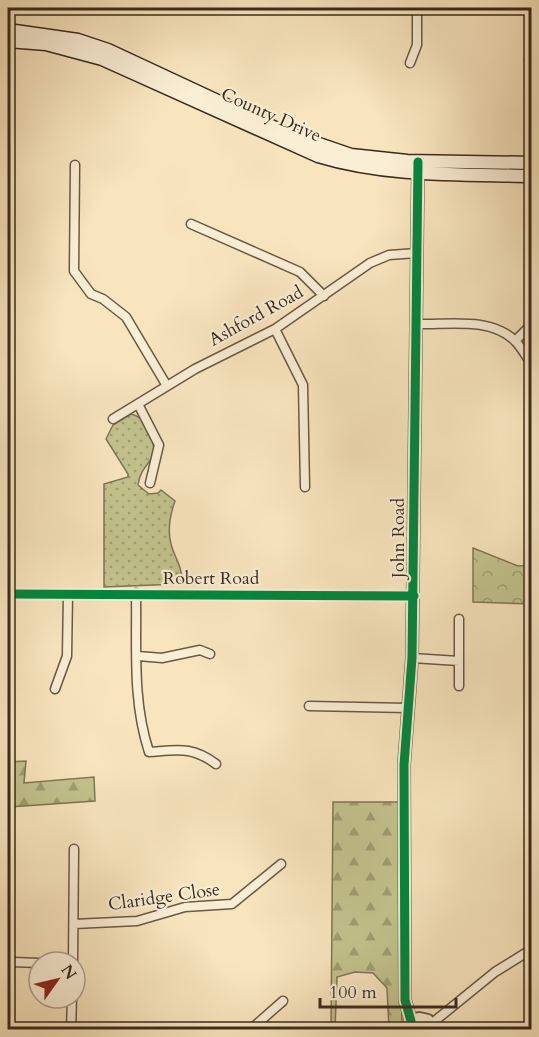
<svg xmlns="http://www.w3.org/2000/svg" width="539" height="1037" font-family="Cardo,serif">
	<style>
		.grass { fill: url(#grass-dots); stroke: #7e7655; stroke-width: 1.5 }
		.forest { fill: url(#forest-firs); stroke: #7e7655; stroke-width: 1.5 }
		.park { fill: url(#park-crowns); stroke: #7e7655; stroke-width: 1.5 }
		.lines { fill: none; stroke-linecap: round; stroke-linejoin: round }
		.minor-casing { stroke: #6a5944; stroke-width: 11 }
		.tertiary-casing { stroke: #6a5944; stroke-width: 14 }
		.secondary-casing { stroke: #3a2a1c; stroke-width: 15 }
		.minor { stroke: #faeed5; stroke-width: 8 }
		.tertiary { stroke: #faeed5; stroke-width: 10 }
		.secondary { stroke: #faeed5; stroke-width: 12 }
		.cycleway-casing { stroke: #faeed5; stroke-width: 13 }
		.cycleway { stroke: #00873e; stroke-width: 9 }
		.labels { text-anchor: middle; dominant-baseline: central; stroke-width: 4.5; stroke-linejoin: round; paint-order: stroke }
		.street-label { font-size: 18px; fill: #3a2a1c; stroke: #faeed5 }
	</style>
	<defs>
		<pattern id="grass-dots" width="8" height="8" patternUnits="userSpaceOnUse" patternTransform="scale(1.5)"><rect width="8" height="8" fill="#c3c38e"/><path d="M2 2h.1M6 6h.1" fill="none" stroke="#9f9f73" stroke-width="1.8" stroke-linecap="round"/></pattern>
		<pattern id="forest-firs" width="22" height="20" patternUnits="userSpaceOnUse" patternTransform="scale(1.5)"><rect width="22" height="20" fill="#c3c38e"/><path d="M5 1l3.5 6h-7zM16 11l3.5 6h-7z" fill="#9f9f73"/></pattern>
		<pattern id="park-crowns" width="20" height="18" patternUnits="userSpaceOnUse" patternTransform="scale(1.5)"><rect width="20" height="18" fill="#c3c38e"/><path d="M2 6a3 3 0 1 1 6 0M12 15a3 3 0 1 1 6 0" fill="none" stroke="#9f9f73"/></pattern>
	</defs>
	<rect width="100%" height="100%" fill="#f8e5be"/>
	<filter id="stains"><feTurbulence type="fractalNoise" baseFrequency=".00333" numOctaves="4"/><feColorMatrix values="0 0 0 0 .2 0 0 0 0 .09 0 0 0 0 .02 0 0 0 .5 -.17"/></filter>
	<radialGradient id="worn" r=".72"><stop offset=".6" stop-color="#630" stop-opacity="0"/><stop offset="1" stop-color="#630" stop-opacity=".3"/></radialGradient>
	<!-- grass -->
	<path class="grass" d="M131 414C140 416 145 421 148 429 164 465 142 457 138 485L149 494 158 493 161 490 175 501C170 515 167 529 171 544 174 558 186 570 179 584L104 587V484L128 477V474L106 439 113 425Z"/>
	<!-- forest -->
	<path class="forest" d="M26 761 24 783 94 777 95 801 9 807 8 960V762Z
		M333 802H399L402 1029H389L387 988 373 973 355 972 337 977 335 1029 331 1030Z"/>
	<!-- park -->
	<path class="park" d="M473 548 518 566 531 565V604L473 602Z"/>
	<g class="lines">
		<!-- minor casing -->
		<g class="minor-casing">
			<path id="minor" d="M529 60 532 59
				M410 63 417 45V8
				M75 165 74 271 91 294 103 299 126 317 167 386
				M191 224 300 272 324 296
				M416 324C447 325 492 316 516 342 522 348 527 358 532 365
				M275 329 303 385 305 487
				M515 341 532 324
				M138 404 159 445 150 483
				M113 419 195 369 275 329 370 263 389 255 417 253
				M136 593C137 647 132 700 149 752 178 750 192 746 216 764
				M8 594 414 596
				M138 656 162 658 200 650 210 654
				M412 658 459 661
				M459 686V619
				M55 689 67 656 68 594
				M309 706 408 708
				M74 924 137 921 185 907 232 904 281 864
				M73 962 74 849
				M8 964 13 962 39 963
				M431 1024 495 972 532 949
				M71 1030 72 998
				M250 1030 283 1001"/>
		</g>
		<!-- tertiary casing -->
		<g class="tertiary-casing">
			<path id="tertiary" d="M411 1021 405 1000 404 765 412 658 418 164
				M406 1030 411 1021 419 1018 428 1020 433 1030"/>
		</g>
		<!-- secondary casing -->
		<g class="secondary-casing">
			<path id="secondary" d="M8 30 78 40 108 50 284 132 351 155 407 161 532 163
				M8 41 46 44 102 59 318 156C388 177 459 174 532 176"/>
		</g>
		<!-- minor -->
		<use href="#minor" class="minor"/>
		<!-- tertiary -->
		<use href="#tertiary" class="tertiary"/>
		<!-- secondary -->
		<use href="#secondary" class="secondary"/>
		<!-- cycleway casing -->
		<g class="cycleway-casing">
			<path id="cycleway" d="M8 594 414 596
				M411 1021 405 1000 404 765 412 658 418 162"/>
		</g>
		<!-- cycleway -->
		<use href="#cycleway" class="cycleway"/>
	</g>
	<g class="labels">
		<!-- street labels -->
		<g class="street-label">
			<text transform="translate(271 115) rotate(24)">County Drive</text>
			<text transform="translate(256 316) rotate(-29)">Ashford Road</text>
			<text transform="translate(398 538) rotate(-90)">John Road</text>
			<text x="211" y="578">Robert Road</text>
			<text transform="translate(164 897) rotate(-8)">Claridge Close</text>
		</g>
	</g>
	<!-- margin -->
	<rect width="539" height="1037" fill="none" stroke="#f8e5be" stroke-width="30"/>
	<rect x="9" y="9" width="521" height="1019" fill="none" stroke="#3a2a1c" stroke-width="3"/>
	<rect x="15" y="15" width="509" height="1007" fill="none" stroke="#3a2a1c" stroke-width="1.5"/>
	<!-- north arrow -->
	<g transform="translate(57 980) rotate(56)"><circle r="28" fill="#faeed5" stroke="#ada08b" stroke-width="1.5"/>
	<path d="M0-4.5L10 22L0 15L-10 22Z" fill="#8f2418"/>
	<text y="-9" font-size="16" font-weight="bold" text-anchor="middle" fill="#3a2a1c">N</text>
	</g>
	<!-- scale -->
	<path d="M320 998v9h136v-9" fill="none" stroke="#3a2a1c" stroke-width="3"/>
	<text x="329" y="998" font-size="18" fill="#3a2a1c" stroke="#faeed5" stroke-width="4.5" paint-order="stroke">100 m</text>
	<rect width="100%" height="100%" filter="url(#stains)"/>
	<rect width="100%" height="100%" fill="url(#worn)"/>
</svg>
